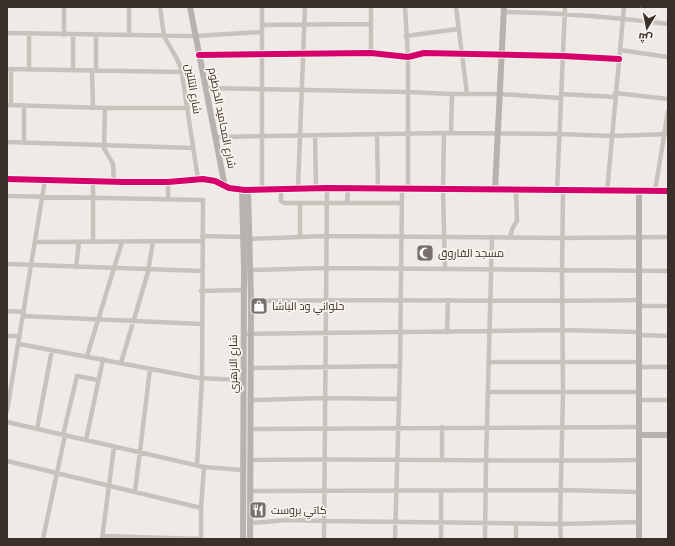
<svg xmlns="http://www.w3.org/2000/svg" width="675" height="546" font-family="Signika,Cairo,sans-serif">
	<style>
		.lines { fill: none; stroke-linecap: round; stroke-linejoin: round }
		.street { stroke: #c8c2bd; stroke-width: 4.5 }
		.secondary { stroke: #b8b2ae; stroke-width: 6 }
		.cycleway-casing { stroke: #faf4ee; stroke-width: 8 }
		.cycleway { stroke: #d6006c; stroke-width: 6 }
		.labels { text-anchor: middle; dominant-baseline: central; stroke-width: 3.5; stroke-linejoin: round; paint-order: stroke }
		.street-label { font-size: 11px; fill: #392f2b; stroke: #faf4ee }
		.poi-label { font-size: 11px; fill: #392f2b; stroke: #faf4ee; text-anchor: start }
	</style>
	<rect width="100%" height="100%" fill="#eeeae5"/>
	<g class="lines">
		<!-- street -->
		<path class="street" d="M160 7 164 36 177 59 181 68 198 179
			M371 7V53
			M405 7 408 57V189
			M456 7 467 94
			M504 12C559 13 613 17 668 24
			M262 25 371 24
			M7 33 195 36 262 32
			M64 35V7
			M96 35V71
			M129 35V7
			M406 36 458 29
			M620 50 668 57
			M199 55 371 53 408 57 424 53 563 56 619 59
			M7 69 182 72
			M11 69V105
			M29 69V34
			M73 71V35
			M92 71 93 108
			M205 88 408 92 452 94H500L561 98
			M615 93 668 99
			M561 94 615 97
			M7 105 105 108H188
			M105 108 104 148 113 164 114 182
			M444 133 443 190 445 269
			M451 133 452 94
			M315 135 316 188
			M377 135 378 189
			M215 137 444 133 559 134 612 136 668 134
			M7 142 193 148
			M24 143V105
			M93 181V242
			M168 182V199
			M298 188 305 7
			M262 189V7
			M281 189V201L284 203H402
			M557 191 565 7
			M655 191 668 111
			M607 192 624 7
			M7 196 203 200 202 379 197 465
			M300 203V237
			M347 203 348 188
			M202 236 244 237
			M510 237 513 227 517 221 516 191
			M250 239 326 236 562 238 668 237
			M36 242 202 241
			M7 264 202 271
			M76 267 79 242
			M250 270 326 268 668 271
			M201 291 244 290
			M251 301C380 299 510 302 639 300
			M639 306H668
			M7 311 24 312
			M23 316 202 324
			M447 332 448 300
			M244 334 563 330 639 332
			M639 335 668 336
			M7 336H20
			M19 344 199 378 243 380
			M87 356 122 242
			M489 362H639
			M121 363 148 272 153 241
			M639 367H668
			M251 368 400 366
			M488 392H639
			M250 400 325 398 399 399
			M639 400H668
			M7 411 45 180
			M7 422 204 467 243 470
			M442 427V460
			M37 429 52 350
			M250 429 639 427
			M63 435 77 376 98 380
			M86 440 103 359
			M250 460C380 458 509 462 639 460
			M7 461 201 508
			M250 491 561 490 639 492
			M135 492 150 369
			M250 523 287 520 324 521 560 524 639 522
			M516 523V539
			M102 536 201 539
			M43 539 65 435
			M102 539 114 447
			M201 539V508L204 467
			M324 539 327 188
			M395 539 400 366 402 189
			M441 539V491
			M485 539 486 461 492 237
			M561 539 560 524 563 393 562 271 563 191"/>
		<!-- secondary -->
		<path class="secondary" d="M190 7 225 187
			M7 179 124 182H168L203 179 215 181 229 188 245 190 327 188 668 191
			M242 190 244 269 243 539
			M248 190 251 301 250 539
			M495 190 504 7
			M639 435H668
			M639 539V192"/>
		<!-- cycleway casing -->
		<g class="cycleway-casing">
			<path id="cycleway" d="M199 55 371 53 408 57 424 53 563 56 619 59
				M7 179 124 182H168L203 179 215 181 229 188 245 190 327 188 668 191"/>
		</g>
		<!-- cycleway -->
		<use href="#cycleway" class="cycleway"/>
	</g>
	<!-- icons -->
	<defs>
		<g id="mosque-square" transform="scale(0.9)"><rect x="-9" y="-9" width="18" height="18" rx="4" fill="#78706c" stroke="#faf4ee"/><path d="M3.5-4.9A6 6 0 1 0 3.5 4.9A5 5 0 1 1 3.5-4.9Z" fill="#fff"/></g>
		<g id="shop-square" transform="scale(0.9)"><rect x="-9" y="-9" width="18" height="18" rx="4" fill="#78706c" stroke="#faf4ee"/><path d="M-5-2.5h2.3a2.7 3.5 0 0 1 5.4 0H5L5.5 6h-11ZM-1.5-2.5h3a1.5 2.3 0 0 0-3 0Z" fill="#fff"/></g>
		<g id="restaurant-square" transform="scale(0.9)"><rect x="-9" y="-9" width="18" height="18" rx="4" fill="#78706c" stroke="#faf4ee"/><path d="M-5-6h1v4h1v-4h1v4h1v-4h1v5L-1.5 .5V6h-2V.5L-5-1ZM5-6V6H3V1.5H1.5Q1.5-4 5-6Z" fill="#fff"/></g>
	</defs>
	<g fill-rule="evenodd">
		<use href="#mosque-square" x="425" y="253"/>
		<use href="#shop-square" x="259" y="306"/>
		<use href="#restaurant-square" x="258" y="510"/>
	</g>
	<g class="labels">
		<!-- street labels -->
		<g class="street-label">
			<text transform="translate(193 89) rotate(80)">شارع التلتين</text>
			<text transform="translate(222 118) rotate(79)">شارع المحاميد الخرطوم</text>
			<text transform="translate(233 364) rotate(-90)">شارع الازهري</text>
		</g>
		<!-- poi labels -->
		<g class="poi-label">
			<text x="438" y="253">مسجد الفاروق</text>
			<text x="272" y="306">حلواني ود الباشا</text>
			<text x="271" y="510">كاتي بروست</text>
		</g>
	</g>
	<!-- border -->
	<rect width="675" height="546" fill="none" stroke="#392f2b" stroke-width="16"/>
	<!-- north arrow -->
	<g transform="translate(647 28) rotate(190)" stroke="#faf4ee" stroke-width="3" paint-order="stroke">
	<path d="M0-3L7 15L0 10L-7 15Z" fill="#392f2b"/>
	<text y="-6" font-size="11" font-weight="bold" text-anchor="middle" fill="#392f2b">ش</text>
	</g>
</svg>
